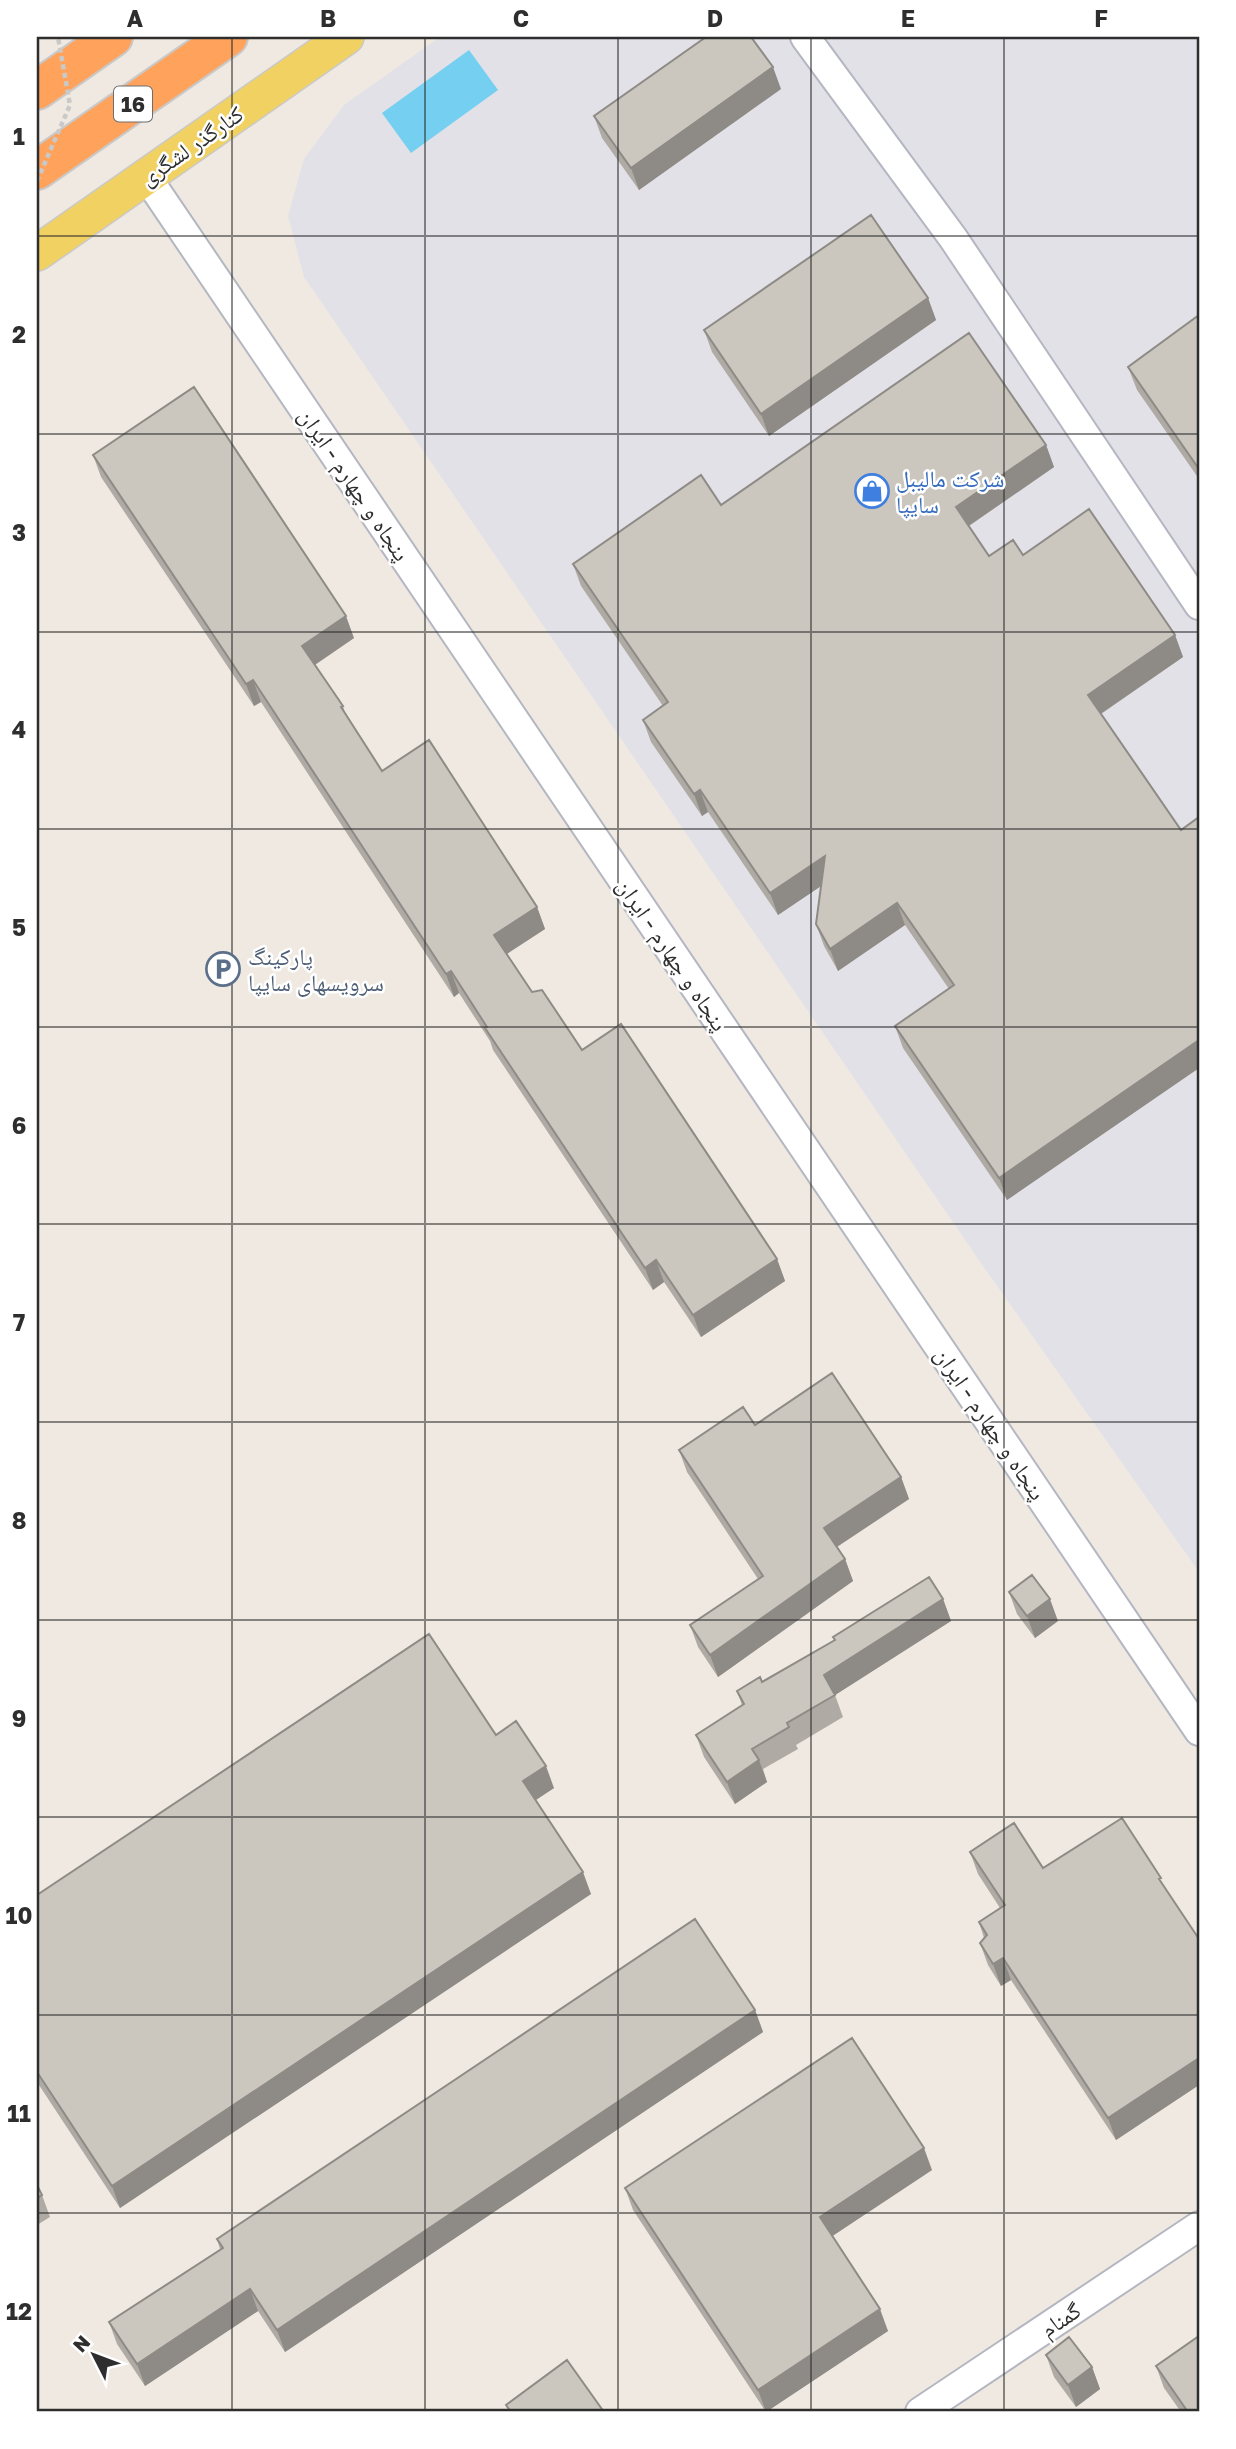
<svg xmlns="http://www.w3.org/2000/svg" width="1236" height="2449" font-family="'Golos Text','Noto Naskh Arabic',sans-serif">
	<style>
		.industrial { fill: #e3e1e8 }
		.water { fill: #75cff0 }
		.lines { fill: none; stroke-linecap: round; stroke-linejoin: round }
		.minor-casing { stroke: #b4b7c1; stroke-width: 32 }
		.major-casing { stroke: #c9c9c9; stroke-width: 38 }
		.highway-casing { stroke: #c9c9c9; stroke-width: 42 }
		.minor { stroke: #fff; stroke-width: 28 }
		.major { stroke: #f2d163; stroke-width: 35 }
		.highway { stroke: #ffa35c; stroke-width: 38 }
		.path-bridge { stroke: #c9c9c9; stroke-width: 4.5; stroke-dasharray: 5 3.5; stroke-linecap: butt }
		.wall { fill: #afaba4 }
		.shaded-wall { fill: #8e8b86 }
		.building { fill: #cbc7bf; stroke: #8e8b86; stroke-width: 2 }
		.grid { fill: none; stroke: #2e2e2e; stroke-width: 2; stroke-opacity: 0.55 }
		.labels { text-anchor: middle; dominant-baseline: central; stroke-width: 5; stroke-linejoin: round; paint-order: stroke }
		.shield { fill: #fff; stroke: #6d6d6d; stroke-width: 2 }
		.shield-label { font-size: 21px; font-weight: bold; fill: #2e2e2e }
		.street-label { font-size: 23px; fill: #2e2e2e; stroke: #fff }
		.shop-label { font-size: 23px; fill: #366cbe; stroke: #fff; text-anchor: start }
		.service-label { font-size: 23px; fill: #4e5e75; stroke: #fff; text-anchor: start }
		.neatline { fill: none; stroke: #2e2e2e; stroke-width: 2.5 }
		.grid-label { font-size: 23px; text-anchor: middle; font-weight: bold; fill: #2e2e2e }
	</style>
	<rect width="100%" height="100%" fill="#efe9e1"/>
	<!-- industrial -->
	<path class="industrial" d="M440 37H1199V1572L983 1266 304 277 288 216 304 159 344 105Z"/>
	<!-- water -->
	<path class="water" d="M469 50 498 90 411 153 382 113Z"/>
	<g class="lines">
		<!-- minor casing -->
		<g class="minor-casing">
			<path id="minor" d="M805 37 953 238 1199 605
				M146 176 1199 1731
				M920 2412 1199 2226"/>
		</g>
		<!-- major casing -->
		<g class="major-casing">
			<path id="major" d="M37 253 346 37"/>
		</g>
		<!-- highway casing -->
		<g class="highway-casing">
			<path id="highway" d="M37 90 113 37
				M37 170 228 37"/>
		</g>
		<!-- minor -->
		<use href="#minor" class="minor"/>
		<!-- major -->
		<use href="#major" class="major"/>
		<!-- highway -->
		<use href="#highway" class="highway"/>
		<!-- path-bridge -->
		<path class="path-bridge" d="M37 181 70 105 58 37"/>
	</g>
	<!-- wall -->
	<path class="wall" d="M781 89 639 190 602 138 594 116Z
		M928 298 936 320 769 436 712 352 704 330Z
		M1199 315V479L1137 390 1128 367Z
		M1046 445 1054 467 969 526 989 556 1023 555 1175 635 1183 657 1101 714 1181 830 1199 817V1068L1007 1200 903 1048 895 1026 949 989 905 925 838 971 824 946 816 924 821 886 778 915 708 812 702 816 651 742 643 720 663 706 581 586 573 564 721 505Z
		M93 455 354 638 315 665 343 706 346 716 382 771 537 907 545 929 507 954 532 992 582 1050 777 1259 785 1281 701 1337 664 1282 653 1290 493 1050 490 1041 459 993 454 997 261 702 254 706 101 477Z
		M679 1450 901 1477 909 1499 837 1547 845 1559 853 1581 718 1677 698 1647 690 1625 758 1579 687 1472Z
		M1009 1592 1058 1621 1035 1638 1017 1614Z
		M943 1599 951 1621 835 1695 843 1717 796 1745 798 1749 763 1769 767 1782 735 1804 704 1757 696 1735 742 1705 737 1691 762 1682Z
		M496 1735 554 1788 536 1800 591 1894 120 2208 37 2082V1895Z
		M970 1852 1043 1868 1164 1888 1199 1939V2085L1116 2140 1011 1980 1001 1986 988 1965 980 1943 984 1938 979 1922 1000 1908 978 1874Z
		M755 2010 763 2032 285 2352 258 2311 145 2386 117 2344 109 2322 220 2249 217 2239Z
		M932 2170 832 2236 888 2331 766 2412 633 2210 625 2188Z
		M37 2185 42 2195 50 2217 37 2225Z
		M1046 2355 1092 2367 1100 2389 1076 2407 1054 2377Z
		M1156 2366 1199 2412H1181L1164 2388Z"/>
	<!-- shaded-wall -->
	<path class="shaded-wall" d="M773 67 781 89 639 190 631 168Z
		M928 298 936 320 769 436 761 414Z
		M1046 445 1054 467 964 529 956 507Z
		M346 616 354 638 310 668 302 646Z
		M1175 635 1183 657 1096 717 1088 695Z
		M253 680 261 702 254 706 246 684Z
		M700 790 708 812 702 816 694 794Z
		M825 856 833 878 778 915 770 893Z
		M897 903 905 925 838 971 830 949Z
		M537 907 545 929 502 957 494 935Z
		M451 971 459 993 454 997 446 974Z
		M1199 1040V1068L1007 1200 999 1178Z
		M777 1259 785 1281 701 1337 693 1315Z
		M656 1260 664 1282 653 1290 645 1268Z
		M901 1477 909 1499 832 1550 824 1528Z
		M845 1559 853 1581 718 1677 710 1655Z
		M943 1599 951 1621 832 1697 824 1675Z
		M1050 1599 1058 1621 1035 1638 1027 1616Z
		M759 1760 767 1782 735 1804 727 1782Z
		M546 1766 554 1788 531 1803 523 1781Z
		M583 1872 591 1894 120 2208 112 2186Z
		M1003 1958 1011 1980 1001 1986 993 1964Z
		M755 2010 763 2032 285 2352 277 2330Z
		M1199 2058V2085L1116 2140 1108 2118Z
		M924 2148 932 2170 828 2239 820 2217Z
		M250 2289 258 2311 145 2386 137 2364Z
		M880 2309 888 2331 766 2412 758 2390Z
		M1092 2367 1100 2389 1076 2407 1068 2385Z"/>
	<!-- building -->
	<path class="building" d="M706 37H751L773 67 631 168 594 116Z
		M871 215 928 298 761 414 704 330Z
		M1199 315V469L1128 367Z
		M969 333 1046 445 956 507 989 556 1013 540 1023 555 1089 509 1175 635 1088 695 1181 830 1199 817V1040L999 1178 895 1026 954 985 897 903 830 949 816 924 825 856 770 893 700 790 694 794 643 720 668 702 573 564 701 475 721 505Z
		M194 387 346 616 302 646 343 706 341 707 382 771 429 740 537 907 494 935 532 992 542 990 582 1050 621 1024 777 1259 693 1315 656 1260 645 1268 485 1028 487 1027 451 971 446 974 253 680 246 684 93 455Z
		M832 1373 901 1477 824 1528 845 1559 710 1655 690 1625 763 1576 679 1450 743 1407 755 1425Z
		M1032 1575 1050 1599 1027 1616 1009 1592Z
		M929 1577 943 1599 824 1675 835 1695 787 1723 789 1727 752 1749 759 1760 727 1782 696 1735 744 1704 737 1691 760 1677 762 1682 835 1640 833 1637Z
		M429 1634 496 1735 516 1721 546 1766 523 1781 583 1872 112 2186 37 2072V1895Z
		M1122 1818 1161 1878 1159 1879 1199 1939V2058L1108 2118 1003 1958 993 1964 980 1943 987 1935 979 1922 1005 1905 970 1852 1014 1823 1043 1868Z
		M695 1919 755 2010 277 2330 250 2289 137 2364 109 2322 223 2248 217 2239Z
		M852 2038 924 2148 820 2217 880 2309 758 2390 625 2188Z
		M37 2185 42 2195 37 2198Z
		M1199 2336V2412H1188L1156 2366Z
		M1069 2337 1092 2367 1068 2385 1046 2355Z
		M567 2360 604 2412H511L506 2405Z"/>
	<!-- grid -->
	<path class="grid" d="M232 37V2412M425 37V2412M618 37V2412M811 37V2412M1004 37V2412M37 236H1199M37 434H1199M37 632H1199M37 829H1199M37 1027H1199M37 1224H1199M37 1422H1199M37 1620H1199M37 1817H1199M37 2015H1199M37 2213H1199"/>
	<!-- icons -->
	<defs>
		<g id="shop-ring" transform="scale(1.75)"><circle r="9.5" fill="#fff" stroke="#3f7fe0" stroke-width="1.5"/><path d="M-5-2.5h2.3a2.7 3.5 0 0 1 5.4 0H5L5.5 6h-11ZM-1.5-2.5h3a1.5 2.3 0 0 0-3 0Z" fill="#3f7fe0"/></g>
		<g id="parking-ring" transform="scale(1.75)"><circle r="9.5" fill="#fff" stroke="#5c6f8a" stroke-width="1.5"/><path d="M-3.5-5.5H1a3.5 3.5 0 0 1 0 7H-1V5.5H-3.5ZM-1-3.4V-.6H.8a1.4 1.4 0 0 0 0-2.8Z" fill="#5c6f8a"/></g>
	</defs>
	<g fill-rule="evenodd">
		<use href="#shop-ring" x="872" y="491"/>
		<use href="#parking-ring" x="223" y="969"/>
	</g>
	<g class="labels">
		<!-- shield labels -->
		<rect class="shield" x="114" y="86.5" width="38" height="35" rx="5"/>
		<g class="shield-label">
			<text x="133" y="104">16</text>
		</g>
		<!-- street labels -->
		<g class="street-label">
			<text transform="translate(191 145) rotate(-35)">کنارگذر لشگری</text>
			<text transform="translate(355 484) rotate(56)">پنجاه و چهارم - ایران</text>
			<text transform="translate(673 954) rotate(56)">پنجاه و چهارم - ایران</text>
			<text transform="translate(991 1423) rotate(56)">پنجاه و چهارم - ایران</text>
			<text transform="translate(1060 2319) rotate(-34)">گمنام</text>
		</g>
		<!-- shop labels -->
		<g class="shop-label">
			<text x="896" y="478">شرکت مالیبل<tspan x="896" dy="26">سایپا</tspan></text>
		</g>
		<!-- service labels -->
		<g class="service-label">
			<text x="248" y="956">پارکینگ<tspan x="248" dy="26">سرویسهای سایپا</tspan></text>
		</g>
	</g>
	<!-- border -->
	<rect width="1236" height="2449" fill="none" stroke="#ffffff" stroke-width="77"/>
	<!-- north arrow -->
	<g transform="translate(94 2355) rotate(312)" stroke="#ffffff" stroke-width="5" paint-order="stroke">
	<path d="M0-5L12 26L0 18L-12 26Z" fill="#2e2e2e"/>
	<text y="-10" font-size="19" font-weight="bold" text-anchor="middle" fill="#2e2e2e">N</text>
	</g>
	<rect x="38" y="38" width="1160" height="2372" class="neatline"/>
	<g class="grid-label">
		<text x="135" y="27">A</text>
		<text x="328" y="27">B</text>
		<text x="521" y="27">C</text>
		<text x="715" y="27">D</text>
		<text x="908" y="27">E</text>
		<text x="1101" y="27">F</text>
		<text x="19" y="145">1</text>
		<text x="19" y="343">2</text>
		<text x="19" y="541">3</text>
		<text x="19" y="738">4</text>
		<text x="19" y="936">5</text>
		<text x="19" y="1134">6</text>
		<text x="19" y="1331">7</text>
		<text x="19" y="1529">8</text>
		<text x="19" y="1727">9</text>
		<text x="19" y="1924">10</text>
		<text x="19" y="2122">11</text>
		<text x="19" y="2320">12</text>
	</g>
</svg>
